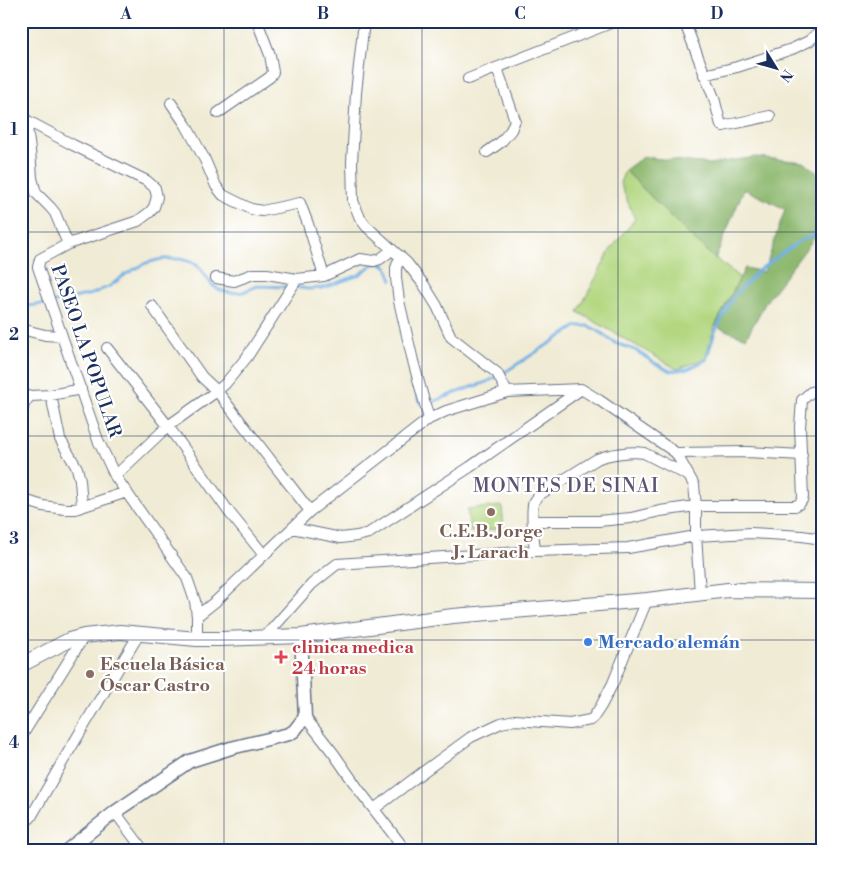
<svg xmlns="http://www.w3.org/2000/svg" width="843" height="872" font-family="'Libre Bodoni',serif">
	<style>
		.green { fill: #b2d780; stroke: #66836f }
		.forest { fill: #8db86e; stroke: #547466 }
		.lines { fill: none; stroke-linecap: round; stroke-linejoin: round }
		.stream { stroke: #70afe3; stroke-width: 3 }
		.minor-casing { stroke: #667187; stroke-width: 12 }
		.tertiary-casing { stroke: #667187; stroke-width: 15 }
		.secondary-casing { stroke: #667187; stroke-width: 16 }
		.minor { stroke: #fff; stroke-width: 10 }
		.tertiary { stroke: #fff; stroke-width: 12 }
		.secondary { stroke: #fff; stroke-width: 14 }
		.grid { fill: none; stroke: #1b2f5e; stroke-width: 1; stroke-opacity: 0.55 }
		.education-dot { fill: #8d6e63; stroke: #fff; stroke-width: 2 }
		.shop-dot { fill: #3f7fe0; stroke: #fff; stroke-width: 2 }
		.health-dot { fill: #e0444e; stroke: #fff; stroke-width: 2 }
		.labels { text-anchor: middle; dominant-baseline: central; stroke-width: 4.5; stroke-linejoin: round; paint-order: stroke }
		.street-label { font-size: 18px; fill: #1b2f5e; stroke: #fff }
		.education-label { font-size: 18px; font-weight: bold; fill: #785e54; stroke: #fff }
		.shop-label { font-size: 18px; font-weight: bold; fill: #366cbe; stroke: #fff; text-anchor: start }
		.health-label { font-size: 18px; font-weight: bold; fill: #be3a42; stroke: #fff; text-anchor: start }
		.neighbourhood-label { font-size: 19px; letter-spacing: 1px; fill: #5c5472; stroke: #fff }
		.neatline { fill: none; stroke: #1b2f5e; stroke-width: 2 }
		.grid-label { font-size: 16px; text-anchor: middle; font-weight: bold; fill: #1b2f5e }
	</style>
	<rect width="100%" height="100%" fill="#fff"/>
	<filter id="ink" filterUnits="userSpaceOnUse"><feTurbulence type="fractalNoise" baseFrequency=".02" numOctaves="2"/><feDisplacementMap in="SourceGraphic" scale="10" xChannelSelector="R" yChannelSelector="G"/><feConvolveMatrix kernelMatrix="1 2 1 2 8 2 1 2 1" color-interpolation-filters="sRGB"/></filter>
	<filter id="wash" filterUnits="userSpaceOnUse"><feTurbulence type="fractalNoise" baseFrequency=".0096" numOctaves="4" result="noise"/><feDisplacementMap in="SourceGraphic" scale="20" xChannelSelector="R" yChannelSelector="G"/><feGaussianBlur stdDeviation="1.12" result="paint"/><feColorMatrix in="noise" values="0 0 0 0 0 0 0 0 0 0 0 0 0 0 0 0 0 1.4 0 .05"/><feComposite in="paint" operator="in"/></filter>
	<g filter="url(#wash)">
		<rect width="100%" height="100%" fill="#f0ebd4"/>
		<!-- green -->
		<path class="green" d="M625 170C662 208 698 245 740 278L715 326 705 359 677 369 578 312 611 249 635 219 620 183Z
			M502 506 504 528 470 532 467 509Z"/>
		<!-- forest -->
		<path class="forest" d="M643 157 710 164 756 157 804 162 822 177V235L818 233 767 300 746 338 715 326 745 268 764 272 785 209 744 189 715 259 688 234 625 170Z"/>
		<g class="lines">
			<!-- stream -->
			<path class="stream" d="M294 287 308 289 323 288 359 275 373 264 382 263 387 267 392 280
				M21 307 50 303 92 294 110 286 126 274 146 263 162 259H180L192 262 200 268 212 285 219 290 231 293 243 292 257 286 288 287
				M416 388 418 399 420 403
				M427 404 466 389 487 382 505 372 577 326H588L597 330 615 343 635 350 653 362 670 371 688 369 706 360 715 332 733 297 759 270 798 242 822 231"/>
		</g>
	</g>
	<g filter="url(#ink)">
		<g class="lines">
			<!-- minor casing -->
			<g class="minor-casing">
				<path id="minor" d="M364 21 356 93 352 162 353 201 360 218 366 226 407 263 424 285 437 306 451 337 497 373 507 392
					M684 21 714 98 721 125 723 126 770 116
					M704 75 737 67 792 49 809 41 822 29
					M468 79 616 21
					M171 103 186 125 205 160 216 186 223 195 251 209 262 211 300 203 308 224 324 276
					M21 112 26 120 73 145 147 181 155 188 157 197 154 207 150 212 138 221 68 244 40 259 38 267 98 440 115 476 187 578 195 601 197 616V639
					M218 113 270 77 273 72 270 55 257 21
					M26 120 30 150 32 178 36 193 50 207 55 213 68 244
					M487 152 501 142 511 130 515 120 497 68
					M400 256 396 268V278L399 301 413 361 429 419
					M216 278 234 281 253 274H267L297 279 324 276 360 259 374 261 380 259 392 250
					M152 306 202 377 217 391 310 511
					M21 329 45 335 62 336
					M107 348 168 426 229 512 264 555
					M51 395 60 439 77 468 80 480 82 506
					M21 415 24 404 30 396 51 395 81 389
					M676 453 748 452 802 455
					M115 476 168 426 217 391 225 384 247 357 297 279
					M21 499 43 506 65 509H75L127 492
					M533 521H598L631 518 660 511 696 506H795C800 504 802 502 803 497L800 427 802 400 811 392 815 391 822 392
					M292 528 341 538 357 536 369 533 470 467 580 390
					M535 551C534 540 530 510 534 501 535 500 538 496 539 495L597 459C608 454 632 451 644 453L689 476
					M197 616 216 601 310 511 429 419 446 411 507 392 581 389 599 400 676 453 694 485 696 506V536L700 593
					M264 638 312 584 337 564 535 551 628 548 696 536 751 533 802 536 822 539
					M305 717 334 754 359 790 406 851
					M21 737 84 636
					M374 809 423 772 471 737 501 723 515 720 570 724 590 720 593 718 601 706 613 683 647 600
					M115 812 144 851
					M21 826 31 817 63 761 139 634"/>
			</g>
			<!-- tertiary casing -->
			<g class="tertiary-casing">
				<path id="tertiary" d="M66 851 115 812 190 761 231 748 289 734 294 731 305 717 301 636"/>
			</g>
			<!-- secondary casing -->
			<g class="secondary-casing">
				<path id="secondary" d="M21 665 69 640 84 636 120 632 197 639H220L301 636 453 616 647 600 728 590 822 591"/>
			</g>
			<!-- minor -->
			<use href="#minor" class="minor"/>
			<!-- tertiary -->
			<use href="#tertiary" class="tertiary"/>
			<!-- secondary -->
			<use href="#secondary" class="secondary"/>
		</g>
	</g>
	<!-- grid -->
	<path class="grid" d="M224 21V851M422 21V851M618 21V851M21 232H822M21 436H822M21 640H822"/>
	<!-- markers -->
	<g class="education-dot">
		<circle cx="491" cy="512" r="5"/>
		<circle cx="90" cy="674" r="5"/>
	</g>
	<circle class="shop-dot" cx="588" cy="642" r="5"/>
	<path class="health-dot" d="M278.5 649.5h5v5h5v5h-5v5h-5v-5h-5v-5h5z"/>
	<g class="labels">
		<!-- street labels -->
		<g class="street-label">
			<text transform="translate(86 351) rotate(71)">PASEO LA POPULAR</text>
		</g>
		<!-- education labels -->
		<g class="education-label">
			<text x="491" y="531">C.E.B. Jorge<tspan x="491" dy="21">J. Larach</tspan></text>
			<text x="100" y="664" text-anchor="start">Escuela Básica<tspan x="100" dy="21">Óscar Castro</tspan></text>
		</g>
		<!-- shop labels -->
		<g class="shop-label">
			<text x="598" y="642">Mercado alemán</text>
		</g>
		<!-- health labels -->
		<g class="health-label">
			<text x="292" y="647">clinica medica<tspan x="292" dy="21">24 horas</tspan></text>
		</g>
		<!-- neighbourhood labels -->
		<g class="neighbourhood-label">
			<text x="566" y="486">MONTES DE SINAI</text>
		</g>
	</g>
	<!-- margin -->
	<rect width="843" height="872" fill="none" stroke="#fff" stroke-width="55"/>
	<!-- north arrow -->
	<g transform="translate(776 68) rotate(127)" stroke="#ffffff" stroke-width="4" paint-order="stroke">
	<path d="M0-4L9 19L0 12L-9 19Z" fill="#1b2f5e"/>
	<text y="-8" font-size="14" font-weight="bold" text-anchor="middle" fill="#1b2f5e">N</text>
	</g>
	<rect x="28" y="28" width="788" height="816" class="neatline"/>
	<g class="grid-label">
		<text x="126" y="19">A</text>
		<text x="323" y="19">B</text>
		<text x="520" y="19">C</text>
		<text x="717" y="19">D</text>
		<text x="14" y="135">1</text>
		<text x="14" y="340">2</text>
		<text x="14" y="544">3</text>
		<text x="14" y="748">4</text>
	</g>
</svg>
